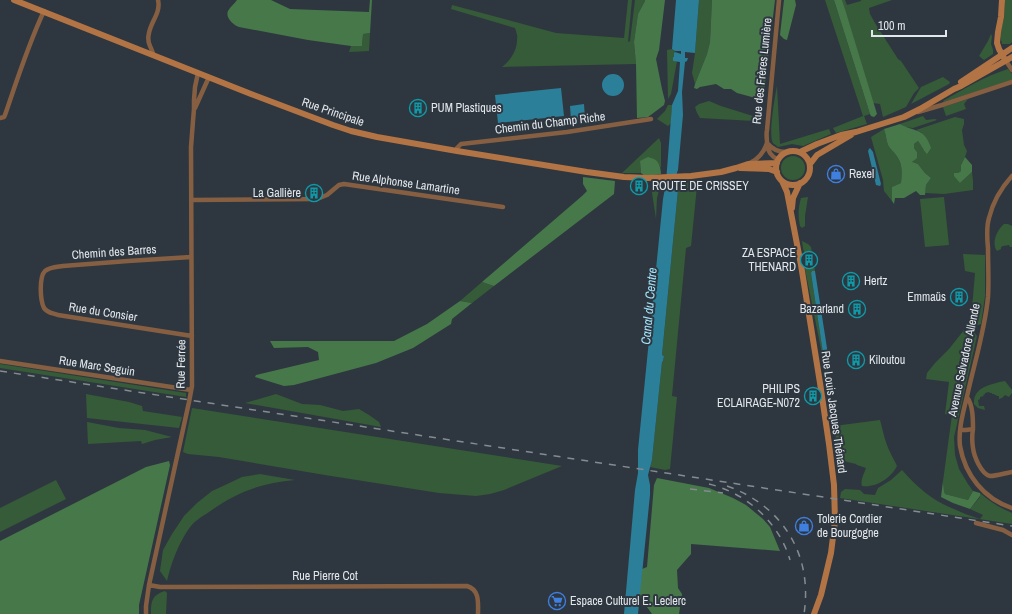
<svg xmlns="http://www.w3.org/2000/svg" width="1012" height="614" font-family="'Archivo Narrow',sans-serif">
	<style>
		.green { fill: #365b38 }
		.forest { fill: #47784a }
		.water { fill: #2b7f99 }
		.lines { fill: none; stroke-linecap: round; stroke-linejoin: round }
		.street { stroke: #865f42; stroke-width: 4.5 }
		.secondary { stroke: #b37445; stroke-width: 6 }
		.rail { stroke: #848b91; stroke-width: 1.5; stroke-dasharray: 7 7; stroke-linecap: butt }
		.labels { text-anchor: middle; dominant-baseline: central; stroke-width: 4; stroke-linejoin: round; paint-order: stroke }
		.street-label { font-size: 12px; fill: #e2e7ec; stroke: #2e373f }
		.poi-label { font-size: 12px; fill: #e2e7ec; stroke: #2e373f; text-anchor: start }
		.water-label { font-size: 13px; font-style: italic; fill: #a2e1f8; stroke: #2e373f }
	</style>
	<rect width="100%" height="100%" fill="#2e373f"/>
	<!-- green -->
	<path class="green" d="M628 0H632L628 42 630 41 635 0H645V1L638 14 634 42 636 64 502 67C510 61 517 51 517 40 518 36 516 31 515 28L451 9 452 5 556 33 624 38Z
		M699 0H712L710 42 707 54 695 84 692 73 695 53Z
		M825 0H834L870 114 864 116 867 124 836 133 833 128 863 116Z
		M842 0H845L847 5 861 1V0H892L869 8 870 14 875 23 898 59 901 61 919 88 914 93 906 107 883 117 880 104 873 103Z
		M1005 0H1012V42L1010 44H1002L1000 35 1004 18Z
		M370 33 369 51 349 52 351 46H362L363 34Z
		M991 34 992 36 991 44 993 50V54L984 60 979 56 988 41Z
		M672 49 675 51 674 54V57L673 61H677L671 94 668 99 667 50Z
		M1008 69 1012 74V80L944 102 943 101C964 89 985 76 1008 69Z
		M943 77 950 82 949 84 911 104 921 87Z
		M777 86 780 144 829 129 831 134 803 146 792 144 778 147C777 146 774 144 773 143 768 136 775 96 777 86Z
		M968 99 964 104 966 109 946 116 943 107Z
		M709 101 721 106 753 116 754 121 700 118 697 113 695 107 699 104Z
		M668 105H672L671 123 668 126 657 119 665 111Z
		M923 116 926 120 935 119 937 120 913 128 905 127 900 124Z
		M955 117 964 119V124L962 130 964 145 967 151 965 157 961 165V171L958 173 960 183 972 172 973 181V190L944 194 925 193 926 185 931 178 925 173 918 164 912 163 917 152 914 148V144L918 141 922 146 923 150 922 133 916 130Z
		M884 129C886 134 886 140 888 145 890 149 893 151 896 155 903 164 902 173 901 183L892 187V201L884 191 883 180 871 137Z
		M659 138 661 143V168L657 162 640 161 641 173H622Z
		M781 168a12 12 0 1 1 24 0a12 12 0 1 1-24 0Z
		M676 181H699L697 186 691 246 686 248 672 396 677 397 670 469 665 470 650 467 652 460 662 362 663 361 664 356 662 355 678 190Z
		M661 183 657 198 656 219 651 186 652 184Z
		M808 197 805 216V226L802 228 800 226C798 216 798 209 801 198Z
		M944 197 949 245 925 247 920 199Z
		M1004 224H1008L1012 226V248V247H1010L1009 245 1003 246 1001 247V249L997 251C991 243 997 230 1004 224Z
		M802 241 808 244 811 247 815 271H812L811 273 824 360 828 362 829 361 830 368 828 375 826 374 805 269 811 264 810 257C803 256 803 247 802 241Z
		M963 254 985 255V296L981 324 975 326V321L971 320 975 273 965 271Z
		M482 282 494 286 472 303 460 301Z
		M964 330 972 336 974 332 977 336 954 437 955 455 959 469 968 484 973 491 968 500 945 494 944 491 943 481 952 415 945 414 949 382 926 379 927 373 935 363 949 349Z
		M0 364 186 393V397L0 368Z
		M1005 381 1012 390V393L1009 397 1005 395 1002 398 999 399V396H997L996 395H995L994 394H992V393H990L989 392 985 393V394L983 395 984 396 980 397V399L978 400 979 406H984L985 410 978 408 974 404C973 387 991 384 1005 381Z
		M86 394 129 402 142 406 143 411 182 417 179 428 87 418Z
		M276 394 302 404 320 405 343 411 359 409 369 415 379 422 381 427 245 403Z
		M192 408 562 466 504 490 490 494 476 496 439 493 325 475 219 457 188 454 183 452Z
		M880 420C883 431 885 442 890 452 892 457 895 461 897 466 891 478 876 488 862 486 860 480 864 474 866 468L857 465 856 464 839 460 834 426Z
		M87 422 119 428 145 430 172 437 155 440 142 444 141 441 88 444Z
		M902 470C917 487 933 501 954 509 962 513 971 516 980 519L983 515 970 509 980 497V493C990 502 1000 508 1012 513V524L840 498 841 492 845 489 860 490 864 494 875 495 878 488 891 480Z
		M260 474 295 480C261 483 237 492 209 512 201 517 193 522 188 530 178 545 171 563 167 581L160 571 163 550 172 534 184 516 197 503 212 491 223 486 242 477Z
		M56 480 66 499 0 532V508Z
		M165 591 167 593 166 614H151C151 601 152 595 165 591Z"/>
	<!-- forest -->
	<path class="forest" d="M237 0H271L290 9 369 12 370 0H372L370 33 363 34 362 46H351L308 40 239 27C234 25 225 18 228 11 230 7 235 3 237 0Z
		M645 0H665L659 50 656 59 662 89 665 101 664 105 648 117 637 118 636 64 634 42 638 14 645 1Z
		M712 0H775L763 100 737 93 731 89H724L716 84 700 87 697 89 694 88 695 84 707 54 710 42Z
		M784 0H795L796 5 787 40 784 39 780 35Z
		M834 0H842L845 9 877 114 874 117 871 116 870 114Z
		M900 124C916 133 924 127 931 148L927 154C923 150 922 146 918 141L914 144V148L917 152V158L912 162 918 164 925 173 931 178 926 185 925 195H920L916 191 904 198H895L894 204 892 201V187L901 183C902 173 903 164 896 155 893 151 890 149 888 145 886 140 886 134 884 129Z
		M648 157C650 158 652 158 654 159 659 161 661 169 661 174L645 176 641 173 640 161Z
		M965 157 972 165V172L960 183 954 176V173H958L961 171V165Z
		M583 177 615 181 614 194 494 286 482 282 582 196 587 191 583 184Z
		M460 301 472 303 452 319 451 324 413 348 376 363 294 385 284 386 255 377 256 375 319 360 318 352 308 347 274 348 270 341H394L427 324Z
		M169 461 170 465 139 605V614H0V541L146 467Z
		M657 478 709 488 733 498 746 505 763 519 770 527 780 551 691 544V554L677 570 678 588 682 594 679 614H652L639 596 642 569 647 567 654 485Z
		M943 481 944 491 945 494 968 500 973 491 980 493V496L970 509 953 503 941 497Z"/>
	<!-- water -->
	<path class="water" d="M676 0H699L695 53 685 52V58H688L687 61 685 62 682 92 683 115 678 170C675 176 677 184 678 190L662 355 664 356 663 361 662 362 652 460 648 475 650 485V495L638 614H624L635 490 638 473V450L663 199 666 182 672 105 678 91 680 62 673 61V57H674V53L675 52 681 54V51H675L672 49Z
		M602 85a11 11 0 1 1 22 0a11 11 0 1 1-22 0Z
		M561 88 564 116 498 123 495 95Z
		M584 104 585 119 571 120 570 106Z
		M870 148 873 152 881 184 880 186 876 185 868 151 869 149Z
		M812 271H815L829 361 826 363 824 360 811 273Z"/>
	<g class="lines">
		<!-- street -->
		<path class="street" d="M153 55C153 51 151 49 150 46 148 42 148 37 149 33 151 21 161 13 158 0
			M1006 61 1012 70
			M195 108 209 77
			M918 112 942 105 1012 82
			M0 118 4 117 5 115C17 80 28 45 44 11
			M457 151V148L461 144 567 132 651 119
			M778 160C771 156 768 152 767 143 772 149 777 152 786 152
			M750 163C758 159 764 152 767 143 767 139 766 134 767 130L779 0
			M1012 176C1001 188 993 202 989 218 986 228 987 238 988 248 988 264 989 281 988 297 985 329 975 361 968 392 964 410 958 428 960 446 965 475 984 499 1012 508
			M191 200 317 199 327 195 339 185 344 184 503 207
			M191 257 128 261 63 266C57 267 50 267 45 271 39 277 40 300 44 308 47 313 53 313 58 315L192 336
			M0 361 191 390
			M967 397C973 405 973 419 973 429
			M960 430H966L973 429C972 435 972 442 973 448 974 456 981 474 990 476 997 476 1005 473 1012 472
			M976 523 1003 530 1012 535
			M149 585 160 587 467 586C480 590 478 603 478 614
			M146 614V606L149 585 189 402 192 386 191 147 193 121 194 109V100L195 87 198 73"/>
		<!-- secondary -->
		<path class="secondary" d="M14 0 251 94 333 125 351 131 377 137 457 151 587 172 624 177 648 178 691 176 721 172 736 168 748 164 777 163
			M1002 0 1001 17 998 32 997 43 999 49 1004 58
			M961 82 1012 48
			M776 168a17 17 0 1 1 34 0a17 17 0 1 1-34 0Z
			M800 152 817 144 841 135 856 132 904 117 920 109 954 89 961 86 1012 57
			M810 164 817 155 851 135
			M740 168 769 169 777 172
			M782 181 787 192 801 265 820 383 829 444 834 485 835 521 831 553 821 595 814 614
			M792 208 793 198 800 183"/>
		<!-- rail -->
		<path class="rail" d="M0 371 1012 526
			M709 484C746 493 779 522 790 560
			M727 486C783 506 813 555 804 614
			M690 489 723 493"/>
	</g>
	<!-- icons -->
	<defs>
		<g id="building-ring" transform="scale(0.9)"><circle r="9.5" fill="#2e373f" stroke="#0f9aa8" stroke-width="1.5"/><path d="M-4-6H4V6H1V3H-1V6H-4ZM-2.5-4.3h1.7v1.8h-1.7ZM.8-4.3h1.7v1.8H.8ZM-2.5-1h1.7V.8h-1.7ZM.8-1h1.7V.8H.8Z" fill="#0f9aa8"/></g>
		<g id="shop-ring" transform="scale(0.9)"><circle r="9.5" fill="#2e373f" stroke="#3f7fe0" stroke-width="1.5"/><path d="M-5-2.5h2.3a2.7 3.5 0 0 1 5.4 0H5L5.5 6h-11ZM-1.5-2.5h3a1.5 2.3 0 0 0-3 0Z" fill="#3f7fe0"/></g>
		<g id="supermarket-ring" transform="scale(0.9)"><circle r="9.5" fill="#2e373f" stroke="#3f7fe0" stroke-width="1.5"/><path d="M-6-5.5h2.5l.6 2H6L4.5 2H-2.5L-4.4-4H-6ZM-1.5 3.2a1.3 1.3 0 1 0 .1 0ZM3 3.2a1.3 1.3 0 1 0 .1 0Z" fill="#3f7fe0"/></g>
	</defs>
	<g fill-rule="evenodd">
		<use href="#building-ring" x="418" y="108"/>
		<use href="#shop-ring" x="836" y="174"/>
		<use href="#building-ring" x="639" y="186"/>
		<use href="#building-ring" x="314" y="193"/>
		<use href="#building-ring" x="809" y="260"/>
		<use href="#building-ring" x="851" y="281"/>
		<use href="#building-ring" x="959" y="297"/>
		<use href="#building-ring" x="857" y="309"/>
		<use href="#building-ring" x="856" y="360"/>
		<use href="#building-ring" x="813" y="396"/>
		<use href="#shop-ring" x="804" y="526"/>
		<use href="#supermarket-ring" x="557" y="601"/>
	</g>
	<g class="labels">
		<!-- street labels -->
		<g class="street-label">
			<text transform="translate(762 71) rotate(-84)">Rue des Frères Lumière</text>
			<text transform="translate(333 112) rotate(19)">Rue Principale</text>
			<text transform="translate(550 123) rotate(-7)">Chemin du Champ Riche</text>
			<text transform="translate(406 183) rotate(8)">Rue Alphonse Lamartine</text>
			<text transform="translate(114 252) rotate(-4)">Chemin des Barres</text>
			<text transform="translate(103 312) rotate(9)">Rue du Consier</text>
			<text transform="translate(964 360) rotate(-78)">Avenue Salvadore Allende</text>
			<text transform="translate(181 364) rotate(-89)">Rue Ferrée</text>
			<text transform="translate(97 366) rotate(9)">Rue Marc Seguin</text>
			<text transform="translate(834 412) rotate(82)">Rue Louis Jacques Thénard</text>
			<text x="325" y="576">Rue Pierre Cot</text>
		</g>
		<!-- poi labels -->
		<g class="poi-label">
			<text x="431" y="108">PUM Plastiques</text>
			<text x="849" y="174">Rexel</text>
			<text x="652" y="186">ROUTE DE CRISSEY</text>
			<text x="301" y="193" text-anchor="end">La Gallière</text>
			<text x="796" y="253" text-anchor="end">ZA ESPACE<tspan x="796" dy="14">THENARD</tspan></text>
			<text x="864" y="281">Hertz</text>
			<text x="946" y="297" text-anchor="end">Emmaüs</text>
			<text x="844" y="309" text-anchor="end">Bazarland</text>
			<text x="869" y="360">Kiloutou</text>
			<text x="800" y="389" text-anchor="end">PHILIPS<tspan x="800" dy="14">ECLAIRAGE-N072</tspan></text>
			<text x="817" y="519">Tolerie Cordier<tspan x="817" dy="14">de Bourgogne</tspan></text>
			<text x="570" y="601">Espace Culturel E. Leclerc</text>
		</g>
		<!-- water labels -->
		<g class="water-label">
			<text transform="translate(649 306) rotate(-85)">Canal du Centre</text>
		</g>
	</g>
	<!-- scale -->
	<path d="M872 30v6h74v-6" fill="none" stroke="#e2e7ec" stroke-width="2"/>
	<text x="878" y="30" font-size="12" fill="#e2e7ec" stroke="#2e373f" stroke-width="3" paint-order="stroke">100 m</text>
</svg>
